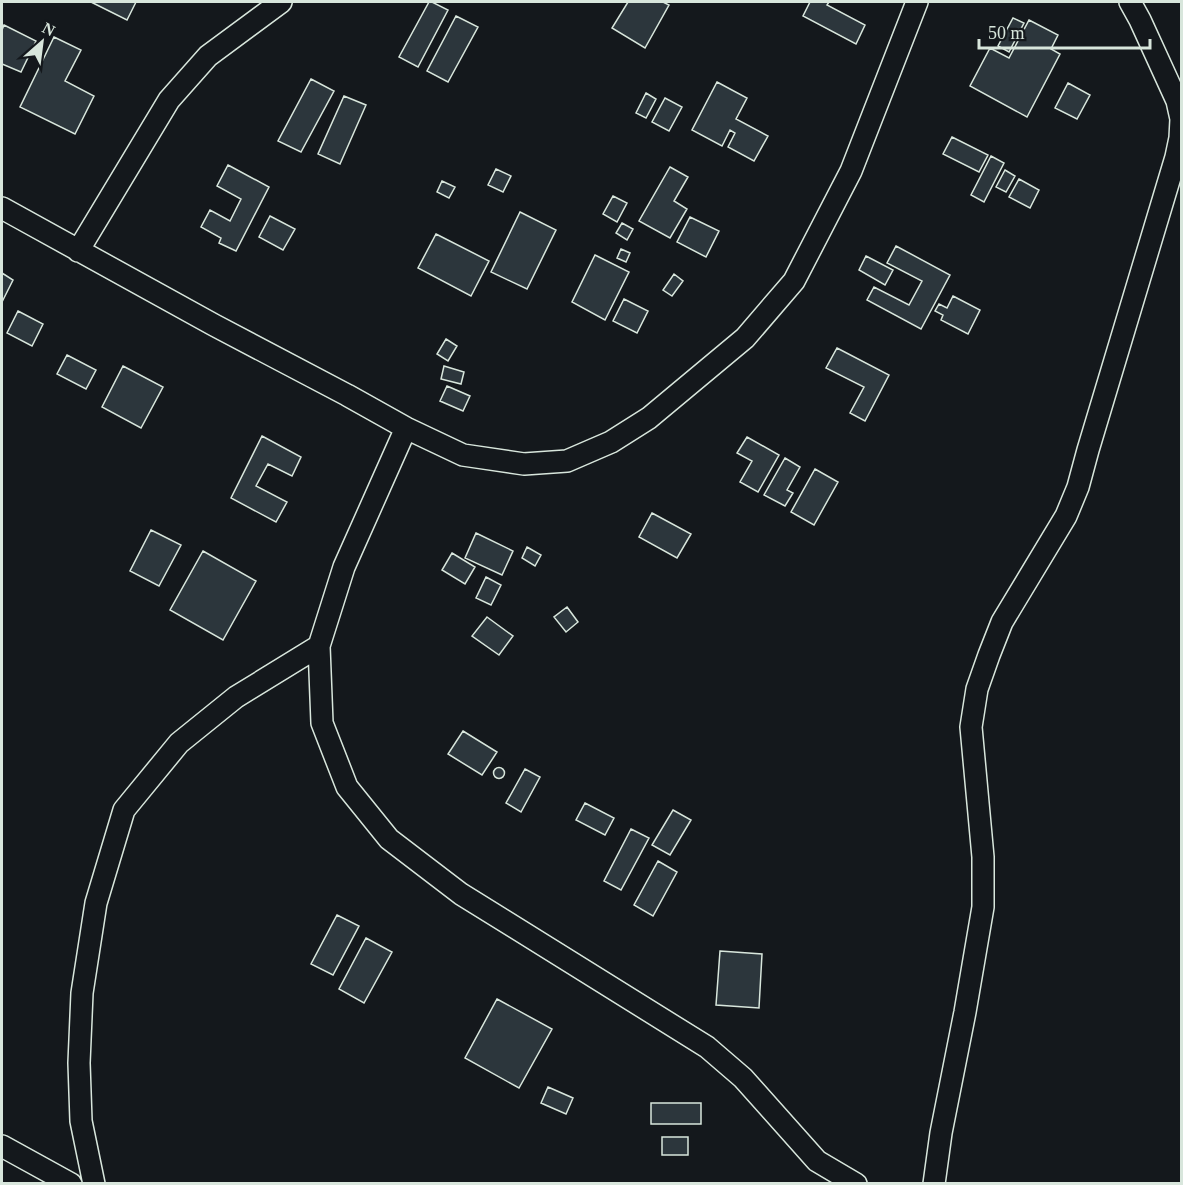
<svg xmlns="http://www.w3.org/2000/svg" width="1183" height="1185" font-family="'Times New Roman',serif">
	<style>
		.building { fill: #2c363c; stroke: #d8e6dc; stroke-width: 1.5 }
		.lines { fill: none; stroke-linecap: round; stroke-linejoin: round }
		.street-casing { stroke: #d8e6dc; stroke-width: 24 }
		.street { stroke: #14181c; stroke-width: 21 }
	</style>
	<rect width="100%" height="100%" fill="#14181c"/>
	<!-- building -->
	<path class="building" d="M91 2H136L127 20Z
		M429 2H432L448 10 418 67 399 57Z
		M628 2H663L669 5 645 48 612 28Z
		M810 2H829L827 5 865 25 856 44 803 16Z
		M456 16 478 27 448 82 427 71Z
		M1013 18 1024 23 1009 52 998 46Z
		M1029 20 1058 35 1051 49 1060 54 1027 117 970 86 990 48 1009 58Z
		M4 25 36 41 21 72 2 64V30Z
		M54 37 81 50 65 81 94 96 75 134 20 107Z
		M311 79 334 91 301 152 278 141Z
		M717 82 747 98 736 119 768 136 754 161 728 147 735 133 730 130 722 146 692 130Z
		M1068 83 1090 95 1077 119 1055 108Z
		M646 93 656 99 646 118 636 113Z
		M344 96 366 105 340 164 318 154Z
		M665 98 682 107 669 131 652 122Z
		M952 137 988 155 979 172 943 154Z
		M991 156 1004 163 984 202 971 195Z
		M228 165 269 187 236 251 219 243 221 238 201 227 210 210 230 221 241 199 217 186Z
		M670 167 688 177 674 201 687 209 670 238 639 221Z
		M496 169 511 176 503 192 488 185Z
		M1005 170 1015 176 1006 192 996 187Z
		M1019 179 1039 190 1030 208 1009 197Z
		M442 181 455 187 449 198 437 192Z
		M613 196 627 203 617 222 603 214Z
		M520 212 556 230 527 289 491 272Z
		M270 216 295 229 283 250 259 237Z
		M690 217 719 231 706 257 677 242Z
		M622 223 633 229 627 240 616 233Z
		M436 234 489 261 471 296 418 268Z
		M896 246 950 275 921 329 867 300 874 287 909 305 922 281 887 263Z
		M621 249 630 253 626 262 617 258Z
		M595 255 629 272 605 320 572 302Z
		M866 256 893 270 885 285 859 270Z
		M2 273 13 280 2 302Z
		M674 274 683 281 672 296 663 290Z
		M953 296 980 310 968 334 941 320 943 315 935 311 939 304 947 308Z
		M624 299 648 311 637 333 613 321Z
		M18 311 43 324 32 346 7 333Z
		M446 339 457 346 448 361 437 354Z
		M837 348 889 375 865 421 850 413 864 387 826 368Z
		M67 355 96 370 86 389 57 374Z
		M123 366 163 387 141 428 102 407Z
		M444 366 464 372 461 384 441 379Z
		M447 386 470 396 463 411 440 401Z
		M262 436 301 457 292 476 268 464 256 486 287 502 276 522 231 498Z
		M747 437 779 455 758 492 740 482 752 461 737 453Z
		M785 458 800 467 787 490 793 493 785 506 764 495Z
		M815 469 838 482 814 525 791 512Z
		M652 513 691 534 677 558 639 537Z
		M151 530 181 545 159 586 130 571Z
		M476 533 513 551 502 575 465 558Z
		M527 547 541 555 535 566 522 558Z
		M203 551 256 581 223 640 170 610Z
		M452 553 475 567 465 584 442 570Z
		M486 577 501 585 491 605 476 598Z
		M567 607 578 622 566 632 554 617Z
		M487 617 513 636 499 655 472 636Z
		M463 731 497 752 482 775 448 754Z
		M493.5 773a5.5 5.5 0 1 1 11 0a5.5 5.5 0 1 1-11 0Z
		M525 769 540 777 521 812 506 803Z
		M585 803 614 818 605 835 576 820Z
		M673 810 691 820 670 855 652 845Z
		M631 829 649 838 621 890 604 881Z
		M658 861 677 872 653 916 634 905Z
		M337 915 359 926 333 975 311 964Z
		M366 938 392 952 364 1003 339 989Z
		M720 951 762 954 759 1008 716 1005Z
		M497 999 552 1029 519 1088 465 1058Z
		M548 1087 573 1098 566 1114 541 1103Z
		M651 1103H701V1124H651Z
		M662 1137H688V1155H662Z"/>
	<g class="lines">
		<!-- street casing -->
		<g class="street-casing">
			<path id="street" d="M2 208 214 325 347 395 406 428 463 455 524 464 567 461 611 442 649 418 745 338 794 281 851 171 917 2
				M78 251 169 100 208 56 281 2
				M406 428 344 567 319 646 322 723 347 787 389 839 461 894 707 1047 743 1078 817 1161 856 1184
				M2 1146 71 1184
				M94 1184 81 1121 79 1063 82 993 96 903 124 810 179 743 236 697 319 646
				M934 1184 941 1133 965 1012 983 907V857L971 727 977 689 989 655 1002 622 1066 516 1078 487 1088 450 1176 157 1180 138 1181 119 1177 101 1140 20 1130 2"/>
		</g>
		<!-- street -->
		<use href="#street" class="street"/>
	</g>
	<!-- border -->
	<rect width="1183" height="1185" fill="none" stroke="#d8e6dc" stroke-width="6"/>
	<!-- north arrow -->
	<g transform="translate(42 42) rotate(28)" stroke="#14181c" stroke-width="4.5" paint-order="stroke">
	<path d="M0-4.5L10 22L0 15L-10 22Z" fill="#d8e6dc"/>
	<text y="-9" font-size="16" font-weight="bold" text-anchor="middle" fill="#d8e6dc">N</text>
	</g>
	<!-- scale -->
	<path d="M979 39v9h171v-9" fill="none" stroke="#d8e6dc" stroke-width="3"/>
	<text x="988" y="39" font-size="18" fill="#d8e6dc" stroke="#14181c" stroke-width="4.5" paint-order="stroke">50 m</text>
</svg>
